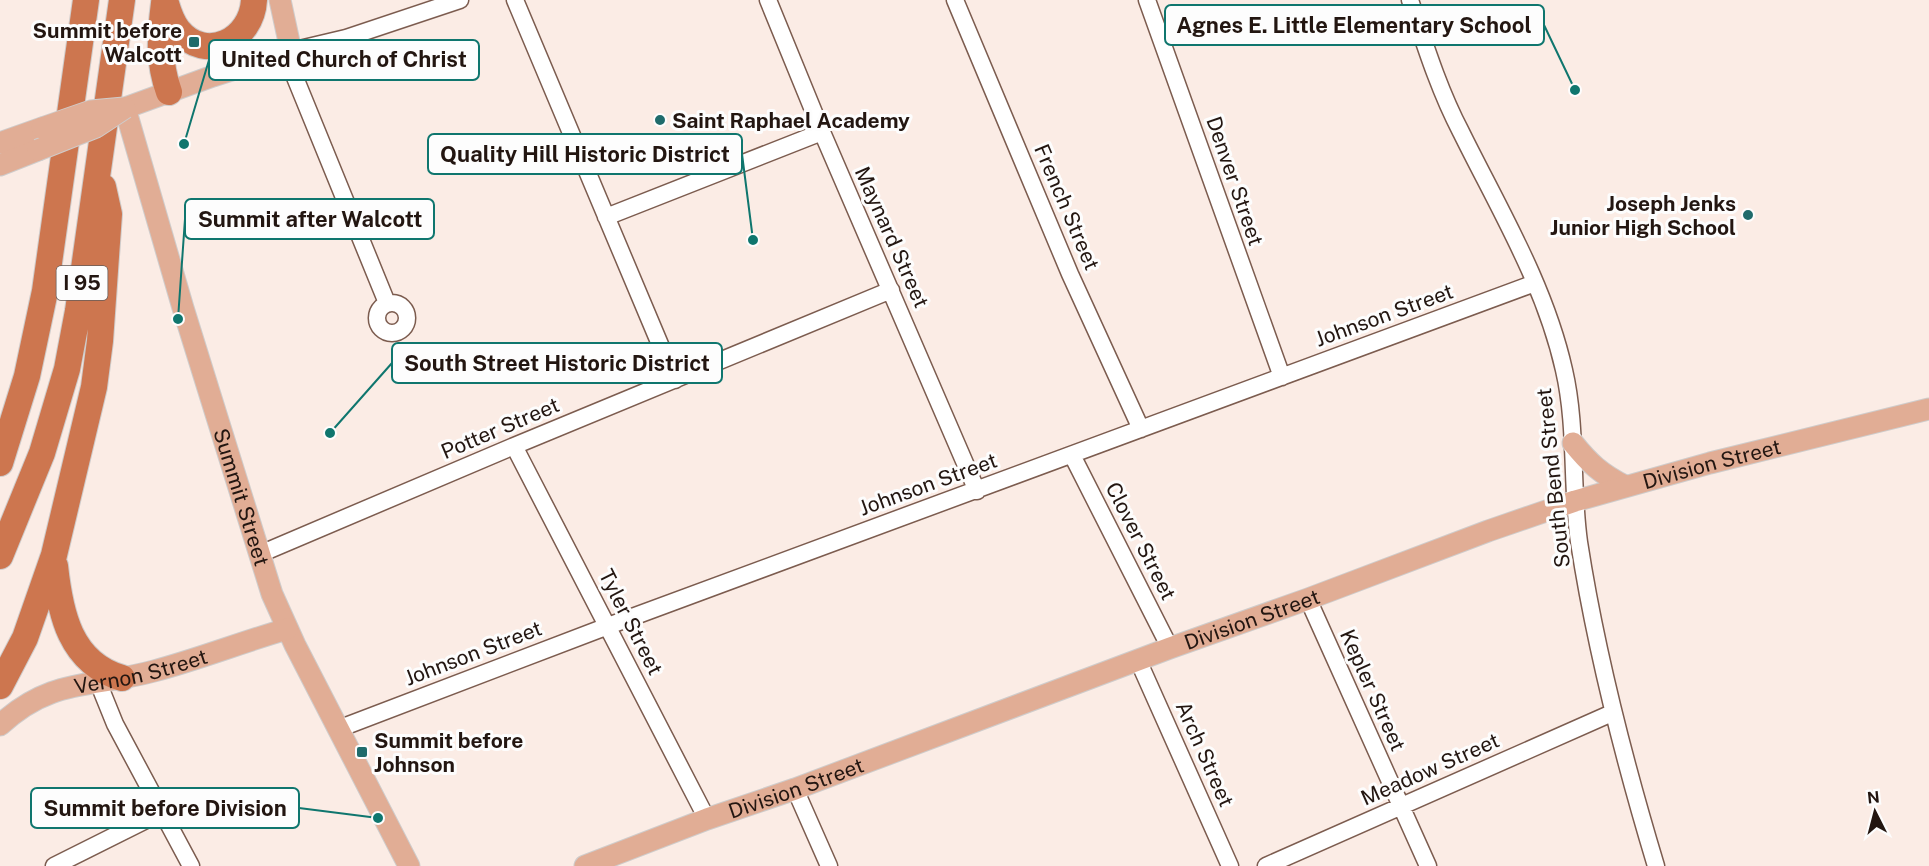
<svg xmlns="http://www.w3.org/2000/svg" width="1929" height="866" font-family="'Public Sans',sans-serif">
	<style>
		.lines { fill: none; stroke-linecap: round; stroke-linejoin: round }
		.minor-casing { stroke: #7c5c4f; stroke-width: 19 }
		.major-casing { stroke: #cfcccb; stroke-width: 23 }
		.highway-casing { stroke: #cfcccb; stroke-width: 28 }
		.minor { stroke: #fff; stroke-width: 16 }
		.major { stroke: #e1ad95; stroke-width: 21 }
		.highway { stroke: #cd764f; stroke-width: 26 }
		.major-bridge-casing { stroke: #cfcccb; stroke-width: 23; stroke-linecap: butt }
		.major-bridge { stroke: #e1ad95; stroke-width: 21 }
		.poi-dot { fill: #1f6b6b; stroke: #fdfdfd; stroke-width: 2 }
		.labels { text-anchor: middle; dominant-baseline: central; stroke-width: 6; stroke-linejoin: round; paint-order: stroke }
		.shield { fill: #fdfdfd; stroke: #645b58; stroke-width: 1.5 }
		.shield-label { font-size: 20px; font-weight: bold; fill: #231611 }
		.poi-label { font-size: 21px; font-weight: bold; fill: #231611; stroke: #fdfdfd; text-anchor: end }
		.street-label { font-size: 21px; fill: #231611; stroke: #fdfdfd }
		.leader { fill: none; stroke: #0f766e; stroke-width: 2 }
		.callout-dot { fill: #0f766e; stroke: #fdfdfd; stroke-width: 2 }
		.callout { fill: #fdfdfd; stroke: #0f766e; stroke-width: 2 }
		.callout-label { font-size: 22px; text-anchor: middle; font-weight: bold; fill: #231611 }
	</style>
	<rect width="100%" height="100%" fill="#fbece5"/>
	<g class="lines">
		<!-- minor casing -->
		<g class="minor-casing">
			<path id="minor" d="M515 0 675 380
				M768 0 822 132 977 491
				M955 0 1070 274 1141 429
				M1147 0 1282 377
				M1410 0C1425 45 1439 90 1461 132 1499 209 1545 285 1564 370 1577 426 1571 485 1579 542 1596 652 1624 760 1656 866
				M606 217 822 132
				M377 318a15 15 0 1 1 30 0a15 15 0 1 1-30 0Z
				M387 303 294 75 291 51 346 38 460 0
				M514 446 707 819
				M1072 455 1170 648
				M260 554 514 446 891 290
				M1308 599 1428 866
				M1138 660 1230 866
				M98 682 115 724 191 866
				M338 729 608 626 1535 283
				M795 789 829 866
				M54 866 162 812
				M1266 866 1612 713"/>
		</g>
		<!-- major casing -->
		<g class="major-casing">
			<g id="major">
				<path id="s1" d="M280 0 291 51 213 76 125 108 183 308 272 594 295 645 409 866"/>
				<path d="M0 143 42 128"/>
				<path d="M0 165 38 150"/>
				<path d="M1573 443C1589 463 1601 474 1625 486"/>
				<path id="s2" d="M0 725C52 677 92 688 154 671 199 659 242 642 287 629"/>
				<path id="s3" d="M585 866 707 819 795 789 1170 648 1308 599 1488 531 1575 501 1710 463 1929 409"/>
			</g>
		</g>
		<!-- highway casing -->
		<g class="highway-casing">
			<path id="highway" d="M165 0C168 11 171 21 178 30 206 64 252 40 254 0
				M164 3C160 35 158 62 169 92
				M0 463 27 376 45 291 86 0
				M0 556 42 453 67 369 78 311 122 0
				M55 566C60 613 70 663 122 678
				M0 686 25 638 54 555 94 387 100 341 109 214 103 187"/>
		</g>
		<!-- minor -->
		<use href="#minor" class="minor"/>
		<!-- major -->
		<use href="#major" class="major"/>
		<!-- highway -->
		<use href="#highway" class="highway"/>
		<!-- major-bridge casing -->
		<g class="major-bridge-casing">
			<path id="major-bridge" d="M42 128 91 111 124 108
				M38 150 96 127 125 108"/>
		</g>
		<!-- major-bridge -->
		<use href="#major-bridge" class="major-bridge"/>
	</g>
	<!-- markers -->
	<g class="poi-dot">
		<rect x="188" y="36" width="12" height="12" rx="3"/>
		<circle cx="660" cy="120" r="6"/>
		<circle cx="1748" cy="215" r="6"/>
		<rect x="356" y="746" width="12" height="12" rx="3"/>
	</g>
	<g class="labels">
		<!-- shield labels -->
		<rect class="shield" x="56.5" y="266" width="51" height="34" rx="4.5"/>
		<g class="shield-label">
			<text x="82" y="283">I 95</text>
		</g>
		<!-- poi labels -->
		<g class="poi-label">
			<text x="182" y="30">Summit before<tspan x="182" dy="24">Walcott</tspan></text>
			<text x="672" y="120" text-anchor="start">Saint Raphael Academy</text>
			<text x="1736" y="203">Joseph Jenks<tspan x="1736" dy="24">Junior High School</tspan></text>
			<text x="374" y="740" text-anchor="start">Summit before<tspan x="374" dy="24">Johnson</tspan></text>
		</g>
		<!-- street labels -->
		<g class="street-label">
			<text transform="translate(1235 181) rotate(71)">Denver Street</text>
			<text transform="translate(1067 207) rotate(67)">French Street</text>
			<text transform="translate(892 237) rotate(66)">Maynard Street</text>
			<text transform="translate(1384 315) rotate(-20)">Johnson Street</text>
			<text transform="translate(500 428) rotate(-23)">Potter Street</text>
			<text stroke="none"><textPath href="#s3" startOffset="1197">Division Street</textPath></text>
			<text transform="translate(1553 478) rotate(-96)">South Bend Street</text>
			<text transform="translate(928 484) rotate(-20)">Johnson Street</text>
			<text stroke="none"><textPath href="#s1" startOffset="634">Summit Street</textPath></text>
			<text transform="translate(1141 541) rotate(63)">Clover Street</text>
			<text stroke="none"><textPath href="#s3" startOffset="711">Division Street</textPath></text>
			<text transform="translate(631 622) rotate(63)">Tyler Street</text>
			<text transform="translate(473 653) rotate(-21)">Johnson Street</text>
			<text stroke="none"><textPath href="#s2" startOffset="153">Vernon Street</textPath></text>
			<text transform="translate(1373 690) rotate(66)">Kepler Street</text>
			<text transform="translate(1205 754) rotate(66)">Arch Street</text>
			<text transform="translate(1430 769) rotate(-24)">Meadow Street</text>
			<text stroke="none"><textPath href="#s3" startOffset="225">Division Street</textPath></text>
		</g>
	</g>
	<!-- callouts -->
	<path class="leader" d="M1575 90L1544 25M184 144L209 60M753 240L742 154M178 319L185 219M330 433L392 363M378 818L299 808"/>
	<g class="callout-dot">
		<circle cx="1575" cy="90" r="6"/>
		<circle cx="184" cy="144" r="6"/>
		<circle cx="753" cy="240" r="6"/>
		<circle cx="178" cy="319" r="6"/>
		<circle cx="330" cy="433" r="6"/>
		<circle cx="378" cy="818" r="6"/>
	</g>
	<g class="callout">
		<rect x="1165" y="5" width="379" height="40" rx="6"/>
		<rect x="209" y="40" width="270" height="40" rx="6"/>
		<rect x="428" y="134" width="314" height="40" rx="6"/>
		<rect x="185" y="199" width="249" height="40" rx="6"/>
		<rect x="392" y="343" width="330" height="40" rx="6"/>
		<rect x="31" y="788" width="268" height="40" rx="6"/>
	</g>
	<g class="callout-label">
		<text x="1354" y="33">Agnes E. Little Elementary School</text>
		<text x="344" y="67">United Church of Christ</text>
		<text x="585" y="162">Quality Hill Historic District</text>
		<text x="310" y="227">Summit after Walcott</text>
		<text x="557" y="371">South Street Historic District</text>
		<text x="165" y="816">Summit before Division</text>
	</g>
	<!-- north arrow -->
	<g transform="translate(1875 812) rotate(354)" stroke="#fdfdfd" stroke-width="4.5" paint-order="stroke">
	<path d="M0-4.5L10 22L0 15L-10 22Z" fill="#231611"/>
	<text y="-9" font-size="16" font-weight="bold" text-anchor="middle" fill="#231611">N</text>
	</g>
</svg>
